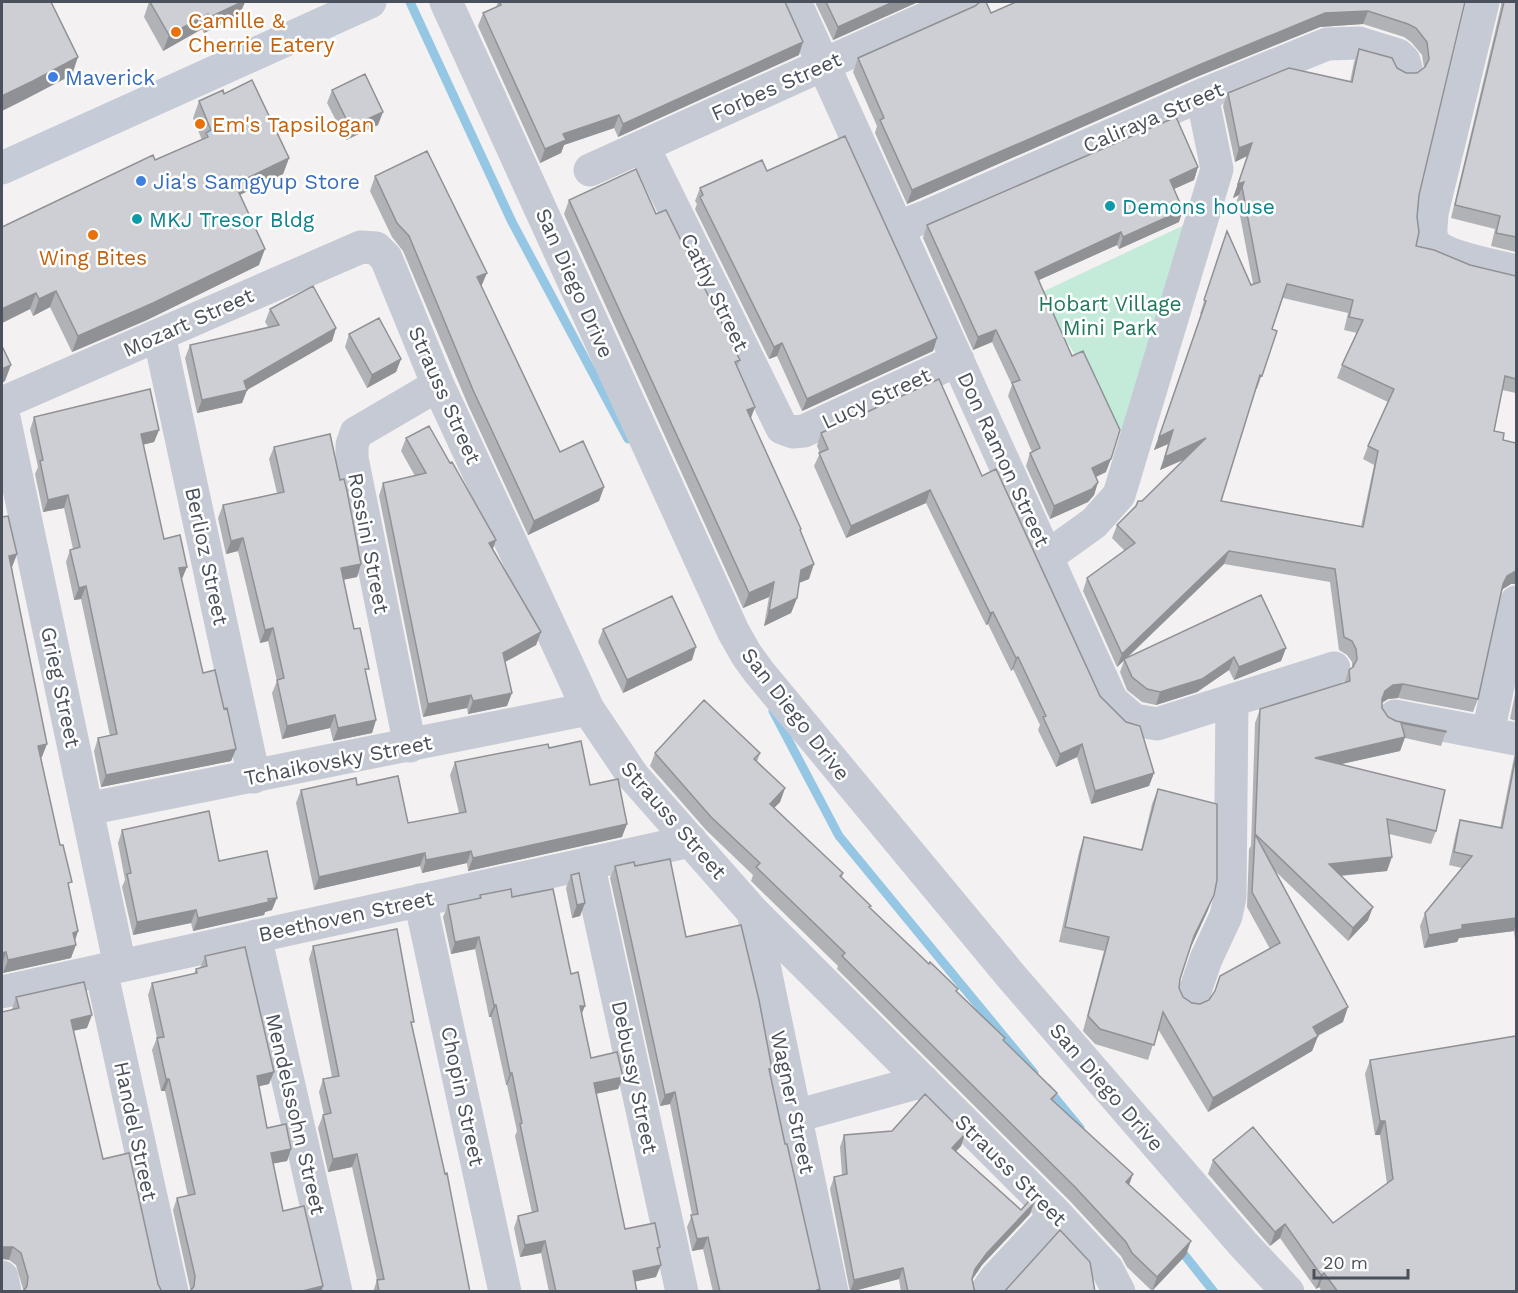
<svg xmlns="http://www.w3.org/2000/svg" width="1518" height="1293" font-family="'Work Sans',sans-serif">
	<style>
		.green { fill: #c4ebd9 }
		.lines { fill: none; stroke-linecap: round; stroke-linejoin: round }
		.stream { stroke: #95c7e4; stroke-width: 9 }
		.minor { stroke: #c6cad4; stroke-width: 33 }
		.secondary { stroke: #c5cbd7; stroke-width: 33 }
		.wall { fill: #b1b2b6; fill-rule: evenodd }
		.shaded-wall { fill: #909194 }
		.building { fill: #cecfd4; stroke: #909194; stroke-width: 1.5; fill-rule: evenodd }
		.food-dot { fill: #e8710a; stroke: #fff; stroke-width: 2 }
		.shop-dot { fill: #3f7fe0; stroke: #fff; stroke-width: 2 }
		.culture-dot { fill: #0f9aa8; stroke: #fff; stroke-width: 2 }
		.labels { text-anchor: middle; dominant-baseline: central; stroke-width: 5; stroke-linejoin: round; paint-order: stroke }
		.food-label { font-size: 21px; fill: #c56008; stroke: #fff; text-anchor: start }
		.shop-label { font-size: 21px; fill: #366cbe; stroke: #fff; text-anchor: start }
		.street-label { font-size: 21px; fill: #4a515c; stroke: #fff }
		.culture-label { font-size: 21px; fill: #0d838f; stroke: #fff; text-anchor: start }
		.park-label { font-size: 21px; fill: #21785a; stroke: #fff }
	</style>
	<rect width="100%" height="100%" fill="#f3f1f1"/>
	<!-- green -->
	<path class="green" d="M1193 221 1124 435 1038 294Z"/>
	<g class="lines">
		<!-- stream -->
		<path class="stream" d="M410 2 512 222 628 439
			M773 711 839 836 1034 1073
			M1047 1088 1080 1128
			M1179 1248 1214 1292"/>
		<!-- minor -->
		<path class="minor" d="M446 2 733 631 746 654 759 672 1011 976 1243 1244 1288 1292
			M795 2 1112 701 1134 720 1157 724 1334 668
			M1483 2 1432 213C1432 221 1429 233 1433 241 1442 257 1498 266 1516 271
			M643 146 782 428 793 432 804 431 958 360
			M590 170 962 2
			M898 227 925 217 1202 95 1327 44 1359 43 1398 55 1404 61 1406 68
			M159 335 254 777
			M2 403 361 247 376 248 386 258 438 385 588 709 633 776 753 912 1056 1214 1107 1269 1119 1292
			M2 408 120 966
			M1048 556 1094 523 1119 495 1217 169 1202 95
			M1395 716 1516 739
			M1488 733 1516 602
			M410 746 352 458V445L356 433 438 385
			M87 809 588 709
			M588 863 682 1292
			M420 900 505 1292
			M753 912 832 1292
			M255 936 336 1292
			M101 970 172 1292
			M2 992 691 841
			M1192 1000 1206 959 1226 916 1230 897 1232 701
			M796 1116 923 1081
			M2 1277 5 1292
			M986 1292 996 1278 1056 1214"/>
		<!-- secondary -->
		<path class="secondary" d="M2 168 370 2"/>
	</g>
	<!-- wall -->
	<path class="wall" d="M149 2H245L239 16 204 33 202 29 163 51 144 17Z
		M498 2H785L799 55 618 137 614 128 564 145 561 153 540 163 478 26 483 13 496 7Z
		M815 2H918L833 40Z
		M1465 2 1419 195 1416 246 1470 265 1516 276V393L1502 390 1494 431 1503 440 1511 584 1503 589 1501 592 1478 699 1473 712 1398 698 1388 699 1382 703V708L1388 717 1396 721 1446 731 1441 746 1405 738 1400 751 1341 764 1436 831 1431 844 1389 834 1387 871 1341 876 1368 920 1348 941 1273 869 1343 1022 1318 1036 1312 1051 1208 1112 1158 1029 1148 1060 1095 1044 1083 1031 1104 951 1059 942 1079 852 1084 837 1141 850 1152 804 1158 789 1208 910 1190 949 1180 979 1179 988 1183 997 1192 1003 1200 1004 1209 1000 1270 949 1247 907 1249 849 1251 846 1255 723 1260 709 1344 683 1349 670 1352 668V662L1347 655 1339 650 1330 582 1224 564 1126 659 1286 648 1281 661 1234 680 1229 670 1197 692 1156 705 1142 702 1127 690 1120 672 1124 661 1117 667 1083 591 1087 578 1125 551 1112 538 1117 525 1185 459 1160 470 1168 444 1154 450 1201 314H1200L1222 244 1251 285 1253 284 1237 200 1239 195 1233 198 1247 156 1235 162 1223 106 1228 93 1350 82 1354 62 1359 49 1406 73H1417L1424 68 1422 55 1411 42 1404 37 1363 24 1320 27 1194 78 907 204 875 133 877 126 853 72 858 58 991 13ZM1283 298 1348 313 1344 330 1357 333 1342 365 1337 378 1388 402 1368 446 1363 459 1374 465 1361 526 1221 501 1256 389H1257L1277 331 1272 329Z
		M1501 2H1516V252L1491 246 1495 229 1451 218 1501 6Z
		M332 90 378 125 346 140 327 103Z
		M224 94 289 158 283 174 240 195 259 265 147 320 72 352 50 307 33 316 30 309 2 323 155 160 202 140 193 118 199 101Z
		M1198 167 1194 180 1174 189 1179 222 1119 249 1117 245 1039 280 1106 472 1096 477 1098 482 1094 495 1088 502 1050 519 1026 466 1030 453 1032 452 1008 396 1012 385 992 342 973 350 923 238 927 225Z
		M767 171 937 338 933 351 802 411 777 356 769 359 695 209 697 204 695 201 700 188Z
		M375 176 481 287 560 452 604 487 599 501 528 535 468 405 403 251 392 237 370 191Z
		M569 200 656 214 740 360 737 367 755 407 751 418 801 529 800 531 809 579 799 583 797 598 791 613 764 626 769 597 743 608 564 214Z
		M270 309 336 328 332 341 247 390 242 403 197 413 185 358 190 345 269 328 265 322Z
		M349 334 401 359 396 372 367 388 345 347Z
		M34 417 159 430 154 442 143 445 164 539 182 579H181L203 673 224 709 236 749 231 761 101 787 94 751 98 738 110 736 81 599 74 600 66 562 70 550 73 549 64 508 43 512 35 474 38 467 30 430Z
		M821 433 982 476 1100 696 1154 773 1149 786 1091 804 1077 757 1056 767 1038 730 1040 725 1013 669 1011 671 988 624 986 625 926 503 846 538 814 466 820 453 817 446Z
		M406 438 450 463 496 540 493 549 541 632 536 645 505 662 507 706 468 714 467 708 423 717 379 496 383 483 415 476 401 451Z
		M274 447 340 480 361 564 357 577 343 580 354 629 366 674 376 720 372 733 333 741 330 728 282 739 272 693 277 681 268 641 260 643 238 551 226 554 218 518 223 505 277 493 269 459Z
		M2 517 17 554 12 567 42 757H41L69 890 75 941 71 958 3 973 2 965Z
		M603 629 692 660 623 693 598 642Z
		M1516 689V721L1510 719Z
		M549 748 590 785 622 837 468 871 467 863 422 873 420 866 314 890 296 803 301 790 357 785 408 823 459 813 450 775 455 762Z
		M1516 750V948L1514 931 1459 938 1457 942 1424 948 1420 926 1425 913 1462 868 1449 865 1456 833 1460 820 1500 828 1514 757Z
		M655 753H760L757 762 785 788 780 802 774 808 843 873 842 878 870 908 1005 1038 1004 1041 1057 1093 1053 1102 1130 1185 1186 1255 1152 1291 1127 1267 1121 1256 1070 1201 837 969 838 966 751 881 753 875 706 830 650 766Z
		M122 830 219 861 272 910 265 912 264 915 193 931 191 923 133 935 122 887 125 880 118 843Z
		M615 866H635L686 937 772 1069 770 1074 785 1144 820 1292H713L703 1249 692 1251 687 1227 692 1215 670 1104 660 1106 610 878Z
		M571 875 585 903 580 916 572 918 566 888Z
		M480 895 512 897 571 974 582 1014 591 1058 623 1077 618 1089 596 1094 625 1229 660 1247 658 1252 656 1277 635 1281 637 1292H549L541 1253 520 1257 514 1228 518 1216 532 1213 515 1136 517 1131 507 1085H506L491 1017H489L475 949 451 954 443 917 448 905 479 898Z
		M313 946 412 1026 470 1292H373L377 1280 352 1167 328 1172 318 1128 323 1115H324L319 1092 323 1079 332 1077 309 959Z
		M205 956 269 1084 259 1086 267 1128 291 1149 287 1161 273 1163 283 1211 323 1286 321 1292H190V1288L173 1210 177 1198 188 1196 165 1091H161L152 1050 157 1038 148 995 152 983 194 974 196 969 200 968Z
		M16 997 87 1028 73 1031 103 1159 158 1284 23 1292V1289L16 1265 9 1260 12 1009Z
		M1370 1060 1516 1292H1322L1319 1287 1316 1289 1280 1238 1270 1246 1208 1174 1213 1160 1333 1223 1387 1184 1380 1135H1375L1365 1074Z
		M965 1134 961 1146 956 1151 1021 1210 1034 1203 1030 1214 982 1265 972 1280 974 1289 976 1292H901L899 1279 850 1292 830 1189 834 1177 842 1175 840 1147 844 1135Z"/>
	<!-- shaded-wall -->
	<path class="shaded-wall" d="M242 2H245L239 16 204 33 210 17Z
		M893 2H918L833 40 838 27Z
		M1368 11 1363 24 1320 27 1194 78 907 204 912 190 1199 65 1325 13Z
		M208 14 202 29 163 51 169 35Z
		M803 42 799 55 618 137 623 124Z
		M78 57 72 75 26 99 2 111V96Z
		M383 112 378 125 346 140 350 127Z
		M619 115 614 128 564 145 561 153 540 163 545 149 563 134Z
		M1252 143 1247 156 1235 162 1239 148Z
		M289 158 283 174 229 200 235 184Z
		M1198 167 1194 180 1165 193 1170 180Z
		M1244 182 1239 195 1233 198 1238 184Z
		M1183 210 1179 222 1119 249 1123 237Z
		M1121 232 1117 245 1030 284 1035 272Z
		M265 249 259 265 147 320 72 352 78 336Z
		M487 273 481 287 477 277Z
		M56 291 50 307 33 316 39 299Z
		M36 293 30 309 2 323V309Z
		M336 328 332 341 247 390 242 403 197 413 202 400 244 381Z
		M996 330 992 342 973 350 978 337Z
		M937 338 933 351 802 411 807 399Z
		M782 343 777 356 769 359 774 347Z
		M401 359 396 372 367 388 372 375Z
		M11 365 5 381 2 383V369Z
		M755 407 749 422 747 410Z
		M159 430 154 442 136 446 141 434Z
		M1173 430 1168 444 1154 450 1159 437Z
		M1206 438 1201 452 1160 470 1165 457Z
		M1111 459 1106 472 1087 481 1092 468Z
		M1098 482 1094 495 1088 502 1050 519 1054 506Z
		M604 487 599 501 528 535 534 521Z
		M930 490 926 503 846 538 851 526Z
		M68 495 64 508 43 512 48 500Z
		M243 538 238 551 226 554 231 541Z
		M496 540 491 553 489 543Z
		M1229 551 1224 564 1117 667 1122 654Z
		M17 554 12 567 5 569 9 556Z
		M361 564 357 577 336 581 341 568Z
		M814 564 809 579 796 584 801 570Z
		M187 567 182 579 174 581 179 568Z
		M1516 571V584H1511L1503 589 1498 598 1503 584 1507 576Z
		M774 582 769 597 743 608 749 593Z
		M86 586 81 599 74 600 79 588Z
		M797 598 791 613 764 626 769 611Z
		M993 612 988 624 986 625 990 613Z
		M273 628 268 641 260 643 265 630Z
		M541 632 536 645 498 666 503 653Z
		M696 647 692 660 623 693 627 680Z
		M1286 648 1281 661 1234 680 1239 667Z
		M1018 657 1013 669 1011 671 1016 658Z
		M1234 657 1229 670 1197 692 1156 705 1160 692Z
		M1403 684 1398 698 1388 699 1380 704 1382 699 1385 691 1393 685Z
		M512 693 507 706 468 714 473 701Z
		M471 695 467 708 423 717 428 704Z
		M335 715 330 728 282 739 287 726Z
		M376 720 372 733 333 741 338 728Z
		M1405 737 1400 751 1310 771 1315 758Z
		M47 744 42 757 34 759 38 746Z
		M1082 744 1077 757 1056 767 1060 754Z
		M236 749 231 761 101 787 106 775Z
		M1154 773 1149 786 1091 804 1095 791Z
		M785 788 780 802 765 817 770 804Z
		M627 824 622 837 468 871 473 858Z
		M471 851 467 863 422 873 426 860Z
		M425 853 420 866 314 890 319 877Z
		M1392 857 1387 871 1324 877 1329 864Z
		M1214 895 1208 910 1189 951 1194 936Z
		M277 898 272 910 265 912 264 915 193 931 198 918Z
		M585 903 580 916 572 918 577 905Z
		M1373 907 1368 920 1348 941 1353 928Z
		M196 910 191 923 133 935 137 922Z
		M1516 918V924L1514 931 1459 938 1457 942 1424 948 1429 935 1462 925Z
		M78 931 74 944 73 933Z
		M479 937 475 949 451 954 455 942Z
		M76 945 71 958 3 973 8 960Z
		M6 952 2 965V953Z
		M494 1005H496L491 1017H489Z
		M580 1006H585L580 1018Z
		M1348 1007 1343 1022 1307 1041 1313 1027Z
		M92 1015 87 1028 66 1032 71 1020Z
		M1318 1036 1312 1051 1208 1112 1213 1098Z
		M274 1072 269 1084 252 1088 257 1076Z
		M510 1073H512L507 1085H506Z
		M623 1077 618 1089 590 1095 594 1083Z
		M166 1079H169L165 1091H161Z
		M675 1092 670 1104 660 1106 665 1095Z
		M1380 1121H1385L1380 1135H1375Z
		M965 1134 961 1146 948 1160 952 1148Z
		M291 1149 287 1161 266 1165 271 1153Z
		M357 1154 352 1167 328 1172 333 1159Z
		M1133 1174 1128 1188 1126 1182Z
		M1034 1203 1030 1214 982 1265 971 1281 975 1269 987 1253Z
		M1285 1224 1280 1238 1270 1246 1275 1232Z
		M708 1237 703 1249 692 1251 697 1239Z
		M545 1241 541 1253 520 1257 525 1245Z
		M1191 1241 1186 1255 1152 1291 1157 1277Z
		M2 1247H13L9 1260 2 1259Z
		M661 1265 656 1277 629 1283 633 1271Z
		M903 1268 899 1279 850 1292 854 1280Z
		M1324 1273 1319 1287 1316 1289 1321 1275Z
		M323 1286 321 1292H301L302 1291Z"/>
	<!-- building -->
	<path class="building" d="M2 2H51L78 57 33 81 2 96Z
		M150 2H242L210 17 208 14 169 35Z
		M499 2H785L803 42 623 124 619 115 563 134 566 140 545 149 483 13 501 5Z
		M826 2H893L838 27Z
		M980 2H986L991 13 1016 2H1465L1419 195 1417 217 1419 232 1416 246 1434 250 1470 265 1516 276V379L1505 376 1494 431 1504 433 1503 440 1516 443V571L1507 576 1503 584 1478 699 1403 684 1393 685 1385 691 1382 699V708L1388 717 1396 721 1446 731V732L1401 723 1405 737 1315 758 1445 790 1436 831 1387 819 1392 857 1329 864 1373 907 1353 928 1255 834 1260 709 1350 681 1349 670 1353 667 1357 659 1356 649 1352 641 1344 637 1335 569 1229 551 1122 654 1087 578 1135 543 1117 525 1136 506 1138 501H1142L1206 438 1165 457 1173 430 1159 437 1206 301 1204 300 1227 231 1251 285 1260 282 1242 187 1244 182 1238 184 1252 143 1239 148 1228 93 1289 68 1352 82 1359 49 1392 58 1397 68 1406 73H1417L1425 67 1429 59 1427 42 1416 28 1408 24 1368 11 1325 13 1199 65 912 190 880 120 884 118 858 58 975 6ZM1287 284 1353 300 1349 317 1363 320 1342 365 1394 389 1368 446 1378 451 1363 527 1221 501 1260 375 1262 376 1277 331 1272 329Z
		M1504 2H1516V237L1496 233 1500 216 1455 205Z
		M365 74 383 112 350 127 332 90Z
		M252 80 289 158 235 184 265 249 153 303 78 336 56 291 39 299 36 293 2 309V227L153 155 155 160 208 137 206 133 211 130 199 101 223 90 224 94Z
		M1176 117 1198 167 1170 180 1183 210 1123 237 1121 232 1035 272 1072 356 1083 351 1120 430 1111 459 1092 468 1098 482 1092 489 1054 506 1030 453 1040 448 1012 383 1020 380 996 330 978 337 927 225Z
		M845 136 937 338 807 399 782 343 774 347 700 197 703 195 700 188 762 160 767 171Z
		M427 151 487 273 477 277 560 452 583 441 604 487 534 521 473 390 409 236 397 223 375 176Z
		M636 169 656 214 666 210 740 360 735 362 755 407 747 410 801 529 800 530 814 564 801 570 797 598 769 611 774 582 749 593 569 200Z
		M313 286 336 328 244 381 247 390 202 400 190 345 279 325 270 309Z
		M379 318 401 359 372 375 349 334Z
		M2 346 11 365 2 369Z
		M939 379 982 476 996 469 1100 696 1126 722 1140 726 1154 773 1095 791 1082 744 1060 754 1043 717 1046 716 1018 657 1016 658 993 612 990 613 930 490 851 526 819 453 828 449 821 433Z
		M150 389 159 430 141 434 164 539 180 535 187 567 179 568 203 673 215 670 224 709 227 708 236 749 106 775 98 738 117 734 86 586 79 588 70 550 80 547 68 495 48 500 40 461 43 460 34 417Z
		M429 426 450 463 452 462 496 540 489 543 541 632 503 653 512 693 473 701 471 695 428 704 383 483 426 473 406 438Z
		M330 434 340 480 344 479 347 491 361 564 341 568 354 629 360 628 369 669H365L376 720 338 728 335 715 287 726 277 680 284 678 273 628 265 630 243 538 231 541 223 505 284 492 274 447Z
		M8 516 17 554 9 556 47 744 38 746 60 845H63L72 882 68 883 78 931 73 933 76 945 8 960 6 952 2 953V517Z
		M1261 595 1286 648 1239 667 1234 657 1202 679 1160 692 1147 689 1132 677 1124 659Z
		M672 596 696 647 627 680 603 629Z
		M704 700 760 753 754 759 785 788 770 804 843 873 840 876 871 906 869 907 929 964 930 962 958 989 956 991 1005 1038 1003 1040 1057 1093 1051 1099 1133 1174 1126 1182 1191 1241 1157 1277 1132 1253 1126 1242 1075 1187 842 956 845 953 756 867 760 863 711 817 655 753Z
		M581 741 590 785 618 779 627 824 473 858 471 851 426 860 425 853 319 877 301 790 356 778 357 785 398 776 408 823 466 812 455 762 548 744 549 748Z
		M1516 756V918L1462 925V929L1429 935 1425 913 1472 856 1454 852 1460 820 1502 828Z
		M1158 789 1217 804V880L1214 895 1194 936 1180 979 1179 988 1183 997 1192 1003 1200 1004 1209 1000 1215 991 1220 976 1280 943 1252 892 1255 834 1348 1007 1313 1027 1318 1036 1213 1098 1163 1012 1154 1045 1100 1029 1088 1016 1109 937 1065 927 1084 837 1142 850Z
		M209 811 219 861 267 851 277 898 268 899 269 902 198 918 196 910 137 922 127 874 131 873 122 830Z
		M670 859 686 937 741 925 759 1000 772 1069H769L785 1144H787L820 1289 812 1292H720L708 1237 697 1239 691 1215 698 1214 675 1092 665 1095 615 866 634 862 635 866Z
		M579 873 585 903 577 905 571 875Z
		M511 889 512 897 553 889 571 974 578 972 585 1006H580L591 1058 617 1052 623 1077 594 1083 625 1229 655 1223 660 1247 657 1248 661 1265 633 1271 637 1292H556L545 1241 525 1245 518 1216 538 1211 520 1124 522 1123 512 1073H510L496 1005H494L479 937 455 942 448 905 481 898 480 895Z
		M397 929 414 1022H411L445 1174 447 1173 470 1292H379L377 1280 384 1279 357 1154 333 1159 323 1115 331 1113 323 1079 339 1076 313 946Z
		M245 947 274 1072 257 1076 267 1128 286 1124 291 1149 271 1153 283 1211 304 1206 323 1286 302 1291V1292H190L194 1286 195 1276 177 1198 195 1194 169 1079H166L157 1038 164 1037 152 983 197 973 196 969 207 966 205 956Z
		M84 982 92 1015 71 1020 103 1159 129 1153 158 1284 162 1292H23L27 1286 28 1277 21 1253 13 1247H2V1012L19 1008 16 997Z
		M1516 1036V1292H1338L1324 1273 1321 1275 1285 1224 1275 1232 1213 1160 1253 1127 1333 1223 1393 1179 1385 1121H1380L1370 1060Z
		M925 1094 965 1134 952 1148 1021 1210 1031 1199 1034 1203 987 1253 975 1269 972 1279 974 1289 976 1292H908L903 1268 854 1280 834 1177 847 1174 844 1135 892 1131Z
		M1060 1230 1090 1262 1095 1292H1004Z"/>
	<!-- markers -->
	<g class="food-dot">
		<circle cx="176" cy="32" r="6"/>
		<circle cx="200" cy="124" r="6"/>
		<circle cx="93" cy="235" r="6"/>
	</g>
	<g class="shop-dot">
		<circle cx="53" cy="77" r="6"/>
		<circle cx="141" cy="181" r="6"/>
	</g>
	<g class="culture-dot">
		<circle cx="1110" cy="206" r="6"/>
		<circle cx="137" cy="219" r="6"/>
	</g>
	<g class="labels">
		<!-- food labels -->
		<g class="food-label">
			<text x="188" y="20">Camille &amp;<tspan x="188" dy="24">Cherrie Eatery</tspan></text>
			<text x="212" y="124">Em's Tapsilogan</text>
			<text x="93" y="257" text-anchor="middle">Wing Bites</text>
		</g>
		<!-- shop labels -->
		<g class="shop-label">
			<text x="65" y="77">Maverick</text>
			<text x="153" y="181">Jia's Samgyup Store</text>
		</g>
		<!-- street labels -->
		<g class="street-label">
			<text transform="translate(776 86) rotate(-24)">Forbes Street</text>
			<text transform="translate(1153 117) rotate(-23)">Caliraya Street</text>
			<text transform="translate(575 283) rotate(66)">San Diego Drive</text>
			<text transform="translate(715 292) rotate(64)">Cathy Street</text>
			<text transform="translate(188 322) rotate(-24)">Mozart Street</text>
			<text transform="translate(445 395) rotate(66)">Strauss Street</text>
			<text transform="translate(876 398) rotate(-25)">Lucy Street</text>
			<text transform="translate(1004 459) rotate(65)">Don Ramon Street</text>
			<text transform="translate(369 543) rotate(79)">Rossini Street</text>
			<text transform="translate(207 556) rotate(78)">Berlioz Street</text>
			<text transform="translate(61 687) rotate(78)">Grieg Street</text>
			<text transform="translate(796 714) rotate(52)">San Diego Drive</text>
			<text transform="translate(338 760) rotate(-11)">Tchaikovsky Street</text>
			<text transform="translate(674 820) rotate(49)">Strauss Street</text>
			<text transform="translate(346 916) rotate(-12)">Beethoven Street</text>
			<text transform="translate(635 1077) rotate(78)">Debussy Street</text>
			<text transform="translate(1107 1087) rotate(49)">San Diego Drive</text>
			<text transform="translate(463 1096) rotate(78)">Chopin Street</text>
			<text transform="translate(793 1102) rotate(78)">Wagner Street</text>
			<text transform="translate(296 1114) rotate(77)">Mendelssohn Street</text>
			<text transform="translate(136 1131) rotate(78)">Handel Street</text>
			<text transform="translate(1011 1170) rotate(45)">Strauss Street</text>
		</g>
		<!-- culture labels -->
		<g class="culture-label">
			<text x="1122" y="206">Demons house</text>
			<text x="149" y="219">MKJ Tresor Bldg</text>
		</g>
		<!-- park labels -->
		<g class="park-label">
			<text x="1110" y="303">Hobart Village<tspan x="1110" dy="24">Mini Park</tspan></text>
		</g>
	</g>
	<!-- border -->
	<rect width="1518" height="1293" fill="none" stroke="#4a515c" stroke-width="6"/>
	<!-- scale -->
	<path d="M1314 1269v9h94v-9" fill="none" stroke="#4a515c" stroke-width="3"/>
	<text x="1323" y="1269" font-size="18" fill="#4a515c" stroke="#ffffff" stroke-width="4.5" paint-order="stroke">20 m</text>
</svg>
